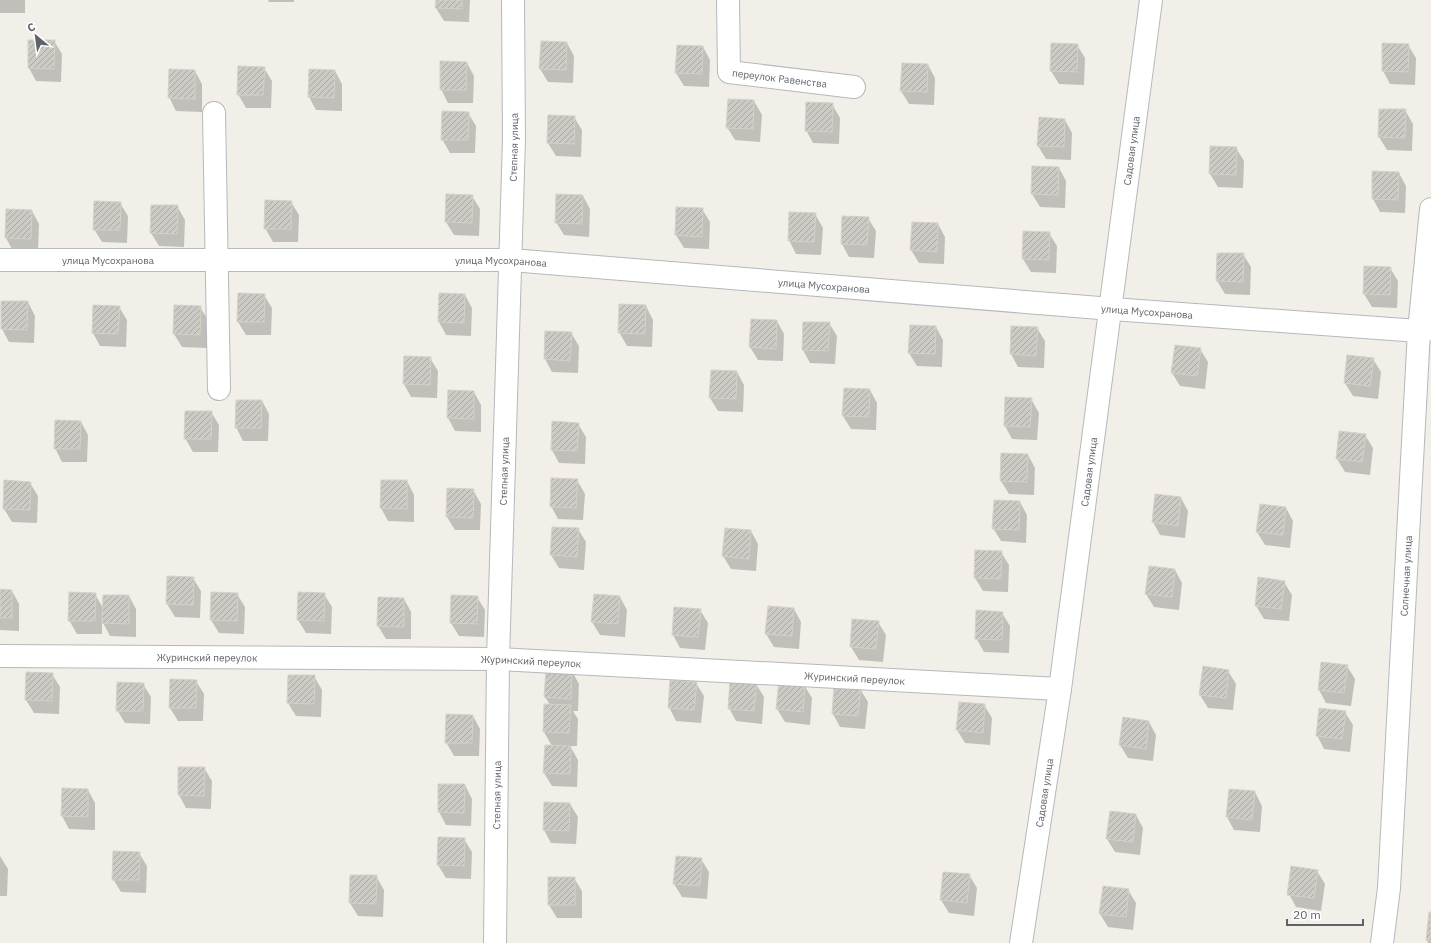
<svg xmlns="http://www.w3.org/2000/svg" width="1431" height="943" font-family="'IBM Plex Sans',sans-serif">
	<style>
		.shadow { fill: #0003 }
		.building { fill: url(#building-hatch); stroke: #d6d1c6 }
		.lines { fill: none; stroke-linecap: round; stroke-linejoin: round }
		.minor-casing { stroke: #b5b8bc; stroke-width: 24 }
		.minor { stroke: #fff; stroke-width: 22 }
		.labels { text-anchor: middle; dominant-baseline: central; stroke-width: 3.5; stroke-linejoin: round; paint-order: stroke }
		.street-label { font-size: 10px; fill: #5f6368; stroke: #fff }
	</style>
	<defs>
		<pattern id="building-hatch" width="6" height="6" patternUnits="userSpaceOnUse"><rect width="6" height="6" fill="#cccac5"/><path d="M-1 1l2-2M0 6l6-6M5 7l2-2" fill="none" stroke="#a9a8a4"/></pattern>
	</defs>
	<rect width="100%" height="100%" fill="#f1efe8"/>
	<!-- shadow -->
	<path class="shadow" d="M0 0H25V13H0Z
		M268 0H294V2H269Z
		M437 0H470L469 22 444 21 436 8Z
		M29 41H54L62 54 61 82 36 81 29 68Z
		M567 43 574 56 573 83 548 82 540 69Z
		M1077 45 1085 58 1084 85 1059 84 1051 71Z
		M1408 45 1416 58 1415 85 1390 84 1383 71Z
		M703 47 710 60 709 87 684 86 676 73Z
		M467 63 474 76 473 103H448L441 89Z
		M928 65 935 78 934 105 909 104 901 91Z
		M264 68 272 81 271 108H246L238 94Z
		M195 71 202 84V112L176 111 169 97Z
		M335 71 342 84V111L316 110 309 97Z
		M754 101 762 115 760 142 735 140 727 127Z
		M832 104 840 118 839 144 813 143 806 130Z
		M1405 110 1413 124 1412 151 1387 150 1379 137Z
		M468 113 476 126 475 153H450L442 139Z
		M574 117 582 130 581 157 556 156 548 143Z
		M1065 120 1072 133 1071 160 1046 159 1038 146Z
		M1236 148 1244 161 1243 188 1218 187 1210 174Z
		M1059 168 1066 181 1065 208 1040 207 1032 194Z
		M1373 172 1399 173 1406 186 1405 213 1380 212 1373 199Z
		M472 196 480 209 479 236 454 235 446 222Z
		M583 196 590 209 589 237 564 235 556 222Z
		M291 202 299 215 298 242H273L265 228Z
		M120 203 128 216 127 243 102 242 94 229Z
		M177 206 185 220 184 247 159 246 151 233Z
		M677 208 702 209 710 222 709 249 684 248 676 235Z
		M32 211 39 224 38 251H13L6 238Z
		M815 214 823 228 821 255 796 254 789 240Z
		M868 218 876 231 874 258 849 257 842 244Z
		M913 223 938 224 945 237 944 264 919 263 911 250Z
		M1049 233 1057 246 1056 273 1031 272 1023 259Z
		M1243 254 1251 267 1250 295 1225 294 1217 281Z
		M1365 267 1390 268 1398 281 1397 308 1372 307 1364 294Z
		M264 295 272 308 271 335H246L238 322Z
		M465 295 472 308 471 336 446 335 439 322Z
		M28 302 35 316 34 343 9 342 2 329Z
		M94 306 119 307 127 320 126 347 100 346 93 333Z
		M646 306 653 320 652 347 627 346 619 332Z
		M200 307 208 320 207 348 182 347 174 334Z
		M752 320 777 321 784 334 783 361 758 360 750 347Z
		M829 323 837 336 835 364 810 363 803 350Z
		M936 327 943 340 942 367 917 366 909 353Z
		M1012 327 1037 328 1045 341 1044 368 1018 367 1011 354Z
		M546 332 571 333 579 346 578 373 552 372 545 359Z
		M1200 349 1208 362 1205 389 1180 386 1172 373Z
		M1348 356 1373 359 1381 372 1378 399 1353 396 1345 383Z
		M430 358 438 371 437 398 411 397 404 384Z
		M737 372 744 385 743 412 718 411 710 398Z
		M870 390 877 403 876 430 851 429 843 416Z
		M449 391 474 392 481 405V432L455 431 448 418Z
		M1031 399 1039 413 1037 440 1012 439 1005 426Z
		M262 401 269 414 268 441H243L236 427Z
		M211 412 219 425 218 452H193L185 438Z
		M81 422 88 435 87 462H62L55 448Z
		M578 424 586 437 585 464 559 463 552 450Z
		M1365 435 1373 448 1370 475 1345 472 1337 459Z
		M1028 455 1035 468 1034 495 1009 494 1001 481Z
		M577 480 585 494 583 520 558 519 551 506Z
		M407 481 414 495V522L388 521 381 508Z
		M30 483 38 496 37 523 12 522 4 509Z
		M473 490 481 504 480 530H455L447 517Z
		M1156 496 1181 498 1188 511 1185 538 1160 535 1153 522Z
		M1020 502 1027 515 1026 543 1001 541 993 528Z
		M1286 508 1293 521 1290 548 1265 545 1257 532Z
		M553 528 578 529 586 542 584 570 559 568 551 555Z
		M751 531 758 544 756 571 731 569 723 556Z
		M1001 552 1009 565 1008 592 983 591 975 578Z
		M1175 570 1182 583 1179 610 1154 607 1146 594Z
		M193 578 201 591 200 618 175 617 167 604Z
		M1284 582 1292 595 1289 621 1264 619 1256 606Z
		M0 590 12 591 19 604V631L0 630Z
		M299 593 324 594 332 607 331 634 306 633 298 620Z
		M95 594 103 608 129 596 136 609V637L110 636 102 621V634H77L69 620Z
		M237 594 245 607 244 634 219 633 211 620Z
		M477 597 485 610 484 637 459 636 451 623Z
		M620 597 627 610 625 637 600 635 592 622Z
		M404 599 411 612V639H386L378 626Z
		M794 609 801 622 799 649 774 647 766 634Z
		M700 610 708 623 705 650 680 648 673 635Z
		M1002 613 1010 626 1009 653 984 652 976 638Z
		M878 622 886 635 883 662 859 660 851 647Z
		M1347 666 1355 679 1351 706 1326 703 1319 690Z
		M572 671 579 684 578 711H573L578 719 577 746H570L578 760 577 787 552 786 544 773 552 746 544 732 545 705H550L545 697Z
		M1228 671 1236 684 1233 710 1208 708 1200 695Z
		M52 674 60 687 59 714 34 713 26 700Z
		M314 676 322 690 321 717 296 716 288 703Z
		M196 681 204 694 203 721H178L170 708Z
		M779 682 804 685 812 698 810 725 785 722 777 709Z
		M696 683 704 696 701 723 676 721 669 707Z
		M143 684 151 697 150 724 125 723 117 710Z
		M756 684 764 697 762 724 736 721 729 708Z
		M860 689 868 702 865 729 840 727 833 714Z
		M959 703 984 705 992 718 990 745 965 743 957 730Z
		M1345 712 1353 725 1350 752 1324 749 1317 735Z
		M473 716 480 729 479 756H454L446 742Z
		M1149 722 1156 735 1153 761 1128 758 1120 745Z
		M204 768 212 781 211 809 186 808 179 795Z
		M439 785H465L472 799 471 826 446 825 439 812Z
		M88 790 95 803V830L69 829 62 816Z
		M1255 792 1262 806 1260 832 1234 830 1227 817Z
		M570 804 578 817 576 844 551 843 544 830Z
		M1136 815 1143 828 1140 855 1115 852 1107 839Z
		M439 838 464 839 472 852 471 879 446 878 438 865Z
		M139 853 147 866 146 893 121 892 113 879Z
		M0 856 8 869 7 896H0Z
		M701 859 709 872 707 899 682 897 674 884Z
		M1317 871 1325 884 1321 911 1296 907 1289 894Z
		M969 875 977 888 974 916 949 913 941 900Z
		M376 876 384 890 383 917 358 916 350 903Z
		M574 878 582 891V918H557L549 905Z
		M1128 890 1136 903 1133 930 1108 927 1100 914Z
		M1431 914V943H1428L1427 940Z"/>
	<!-- building -->
	<path class="building" d="M436 0H462V9L435 8Z
		M28 40H55L54 69 28 68Z
		M541 41 567 42 566 70 539 69Z
		M1051 43 1078 44 1077 72 1050 71Z
		M1382 43 1409 44 1408 72 1382 71Z
		M677 45 703 46 702 74 675 73Z
		M440 61 467 62 466 90H440Z
		M902 63 928 64 927 92 900 91Z
		M238 66 265 67 263 95H237Z
		M169 69 195 70V99L168 98Z
		M309 69 335 70 334 98 308 97Z
		M728 99 754 100 753 129 726 128Z
		M806 102 833 103 832 132 805 131Z
		M1379 109H1406L1405 138 1378 137Z
		M442 111 469 112 468 140H441Z
		M548 115 575 116 574 144 547 143Z
		M1039 117 1065 119 1064 147 1037 146Z
		M1210 146 1237 147 1236 175 1209 174Z
		M1032 166 1059 167 1058 195 1031 194Z
		M1372 171 1399 172 1398 200 1372 199Z
		M446 194 473 195 472 223 445 222Z
		M556 194 583 195 582 224 555 223Z
		M265 200 292 201 291 229H264Z
		M94 201 121 202 120 230H93Z
		M151 205H178L177 234 150 233Z
		M676 207 703 208 702 237 675 235Z
		M6 209 32 210 31 239 5 238Z
		M789 212 816 213 814 242 788 241Z
		M842 216 869 217 867 245 841 244Z
		M912 222 938 223 937 252 910 250Z
		M1023 231 1050 232 1049 260 1022 259Z
		M1217 253H1244L1243 282 1216 281Z
		M1364 266 1391 267 1390 295 1363 294Z
		M238 293 265 294 264 322H237Z
		M439 293 465 294 464 323 438 322Z
		M1 301H28L27 330 1 329Z
		M619 304 646 305 645 334 618 333Z
		M93 305 120 306 118 334 92 333Z
		M174 305 201 306 200 335 173 334Z
		M751 319 777 320 776 349 749 347Z
		M803 322H830L828 351 802 350Z
		M910 325 936 326 935 354 908 353Z
		M1011 326 1038 327 1036 356 1010 354Z
		M545 331 572 332 570 361 544 359Z
		M1175 345 1201 348 1197 376 1171 373Z
		M1347 355 1374 358 1370 386 1344 383Z
		M404 356 431 357 430 385 403 384Z
		M711 370 737 371 736 399 709 398Z
		M844 388 870 389 869 417 842 416Z
		M448 390 474 391V419L447 418Z
		M1005 397 1032 398 1030 427 1004 426Z
		M236 400H262L261 428H235Z
		M185 411H212L211 439H184Z
		M55 420 81 421 80 449H54Z
		M552 421 579 423 577 451 551 450Z
		M1339 431 1366 434 1362 462 1336 459Z
		M1001 453 1028 454 1027 482 1000 481Z
		M551 478 578 479 576 508 550 507Z
		M4 480 31 482 30 510 3 509Z
		M381 480H407V509L380 508Z
		M447 488 474 489 473 518 446 517Z
		M1155 494 1181 497 1178 526 1152 522Z
		M994 500 1020 501 1019 530 992 529Z
		M1260 504 1286 507 1283 535 1256 532Z
		M552 527 579 528 577 557 550 555Z
		M725 528 751 530 749 559 722 556Z
		M975 550 1002 551 1001 579 974 578Z
		M1149 566 1175 569 1172 597 1145 594Z
		M167 576 194 577 193 605 166 604Z
		M1258 577 1285 581 1281 609 1255 606Z
		M0 589 12 590V618H0Z
		M69 592 96 593 95 621H68Z
		M211 592 238 593 237 621 210 620Z
		M298 592 325 593 324 621 297 620Z
		M594 594 620 596 618 624 591 622Z
		M103 595H129V624L102 623Z
		M451 595 478 596 477 624 450 623Z
		M378 597 404 598V627L377 626Z
		M768 606 794 608 792 636 765 634Z
		M674 607 701 609 698 637 672 635Z
		M976 610 1003 612 1002 640 975 639Z
		M852 619 879 621 876 649 850 647Z
		M1321 662 1348 665 1344 693 1318 690Z
		M1203 666 1229 670 1226 698 1199 695Z
		M546 669 572 670 571 699 544 697Z
		M26 672 53 673 52 701 25 700Z
		M288 675H315L314 704 287 703Z
		M170 679 197 680 196 708H169Z
		M670 680 697 682 694 710 668 708Z
		M730 680 757 683 754 711 728 709Z
		M779 681 805 684 803 712 776 709Z
		M117 682 144 683 143 711H116Z
		M834 686 861 688 858 716 832 714Z
		M959 702 985 704 983 733 956 730Z
		M544 704 571 705 569 733 543 732Z
		M1319 708 1346 711 1342 739 1316 736Z
		M446 714 473 715 472 743H445Z
		M1123 717 1149 721 1146 749 1119 745Z
		M545 745 571 746 570 774 543 773Z
		M178 767H205L204 796 178 795Z
		M438 784H465L464 813 438 812Z
		M62 788 88 789V817L61 816Z
		M1229 789 1255 791 1252 820 1226 817Z
		M544 802 570 803 569 831 543 830Z
		M1110 811 1136 814 1133 842 1106 839Z
		M438 837 465 838 464 866 437 865Z
		M113 851 140 852 139 880H112Z
		M676 856 702 858 700 886 673 884Z
		M1291 866 1318 870 1314 898 1287 895Z
		M943 872 970 874 967 903 940 900Z
		M350 875H377L376 904 349 903Z
		M548 877H575V905H548Z
		M1103 886 1129 889 1126 917 1099 914Z
		M1429 912H1431V941L1426 940Z"/>
	<g class="lines">
		<!-- minor casing -->
		<g class="minor-casing">
			<g id="minor">
				<path id="s1" d="M728 0 729 72 854 87"/>
				<path d="M214 113 219 389"/>
				<path id="s2" d="M0 260H511L1112 309 1419 331 1431 329"/>
				<path id="s3" d="M0 656 498 659 1060 689"/>
				<path id="s4" d="M495 943 498 659 514 139 513 0"/>
				<path id="s5" d="M1021 943 1060 689 1151 0"/>
				<path id="s6" d="M1382 943 1389 888 1419 331 1431 209"/>
			</g>
		</g>
		<!-- minor -->
		<use href="#minor" class="minor"/>
	</g>
	<g class="labels">
		<!-- street labels -->
		<g class="street-label">
			<text stroke="none"><textPath href="#s1" startOffset="123">переулок Равенства</textPath></text>
			<text stroke="none"><textPath href="#s4" startOffset="796">Степная улица</textPath></text>
			<text stroke="none"><textPath href="#s5" startOffset="800">Садовая улица</textPath></text>
			<text stroke="none"><textPath href="#s2" startOffset="108">улица Мусохранова</textPath></text>
			<text stroke="none"><textPath href="#s2" startOffset="501">улица Мусохранова</textPath></text>
			<text stroke="none"><textPath href="#s2" startOffset="825">улица Мусохранова</textPath></text>
			<text stroke="none"><textPath href="#s2" startOffset="1149">улица Мусохранова</textPath></text>
			<text stroke="none"><textPath href="#s4" startOffset="472">Степная улица</textPath></text>
			<text stroke="none"><textPath href="#s5" startOffset="476">Садовая улица</textPath></text>
			<text stroke="none"><textPath href="#s6" startOffset="368">Солнечная улица</textPath></text>
			<text stroke="none"><textPath href="#s3" startOffset="207">Журинский переулок</textPath></text>
			<text stroke="none"><textPath href="#s3" startOffset="531">Журинский переулок</textPath></text>
			<text stroke="none"><textPath href="#s3" startOffset="855">Журинский переулок</textPath></text>
			<text stroke="none"><textPath href="#s5" startOffset="152">Садовая улица</textPath></text>
			<text stroke="none"><textPath href="#s4" startOffset="148">Степная улица</textPath></text>
		</g>
	</g>
	<!-- north arrow -->
	<g transform="translate(36 36) rotate(331)" stroke="#ffffff" stroke-width="3" paint-order="stroke">
	<path d="M0-3L7 15L0 10L-7 15Z" fill="#5f6368"/>
	<text y="-6" font-size="11" font-weight="bold" text-anchor="middle" fill="#5f6368">С</text>
	</g>
	<!-- scale -->
	<path d="M1287 919v6h76v-6" fill="none" stroke="#5f6368" stroke-width="2"/>
	<text x="1293" y="919" font-size="12" fill="#5f6368" stroke="#ffffff" stroke-width="3" paint-order="stroke">20 m</text>
</svg>
